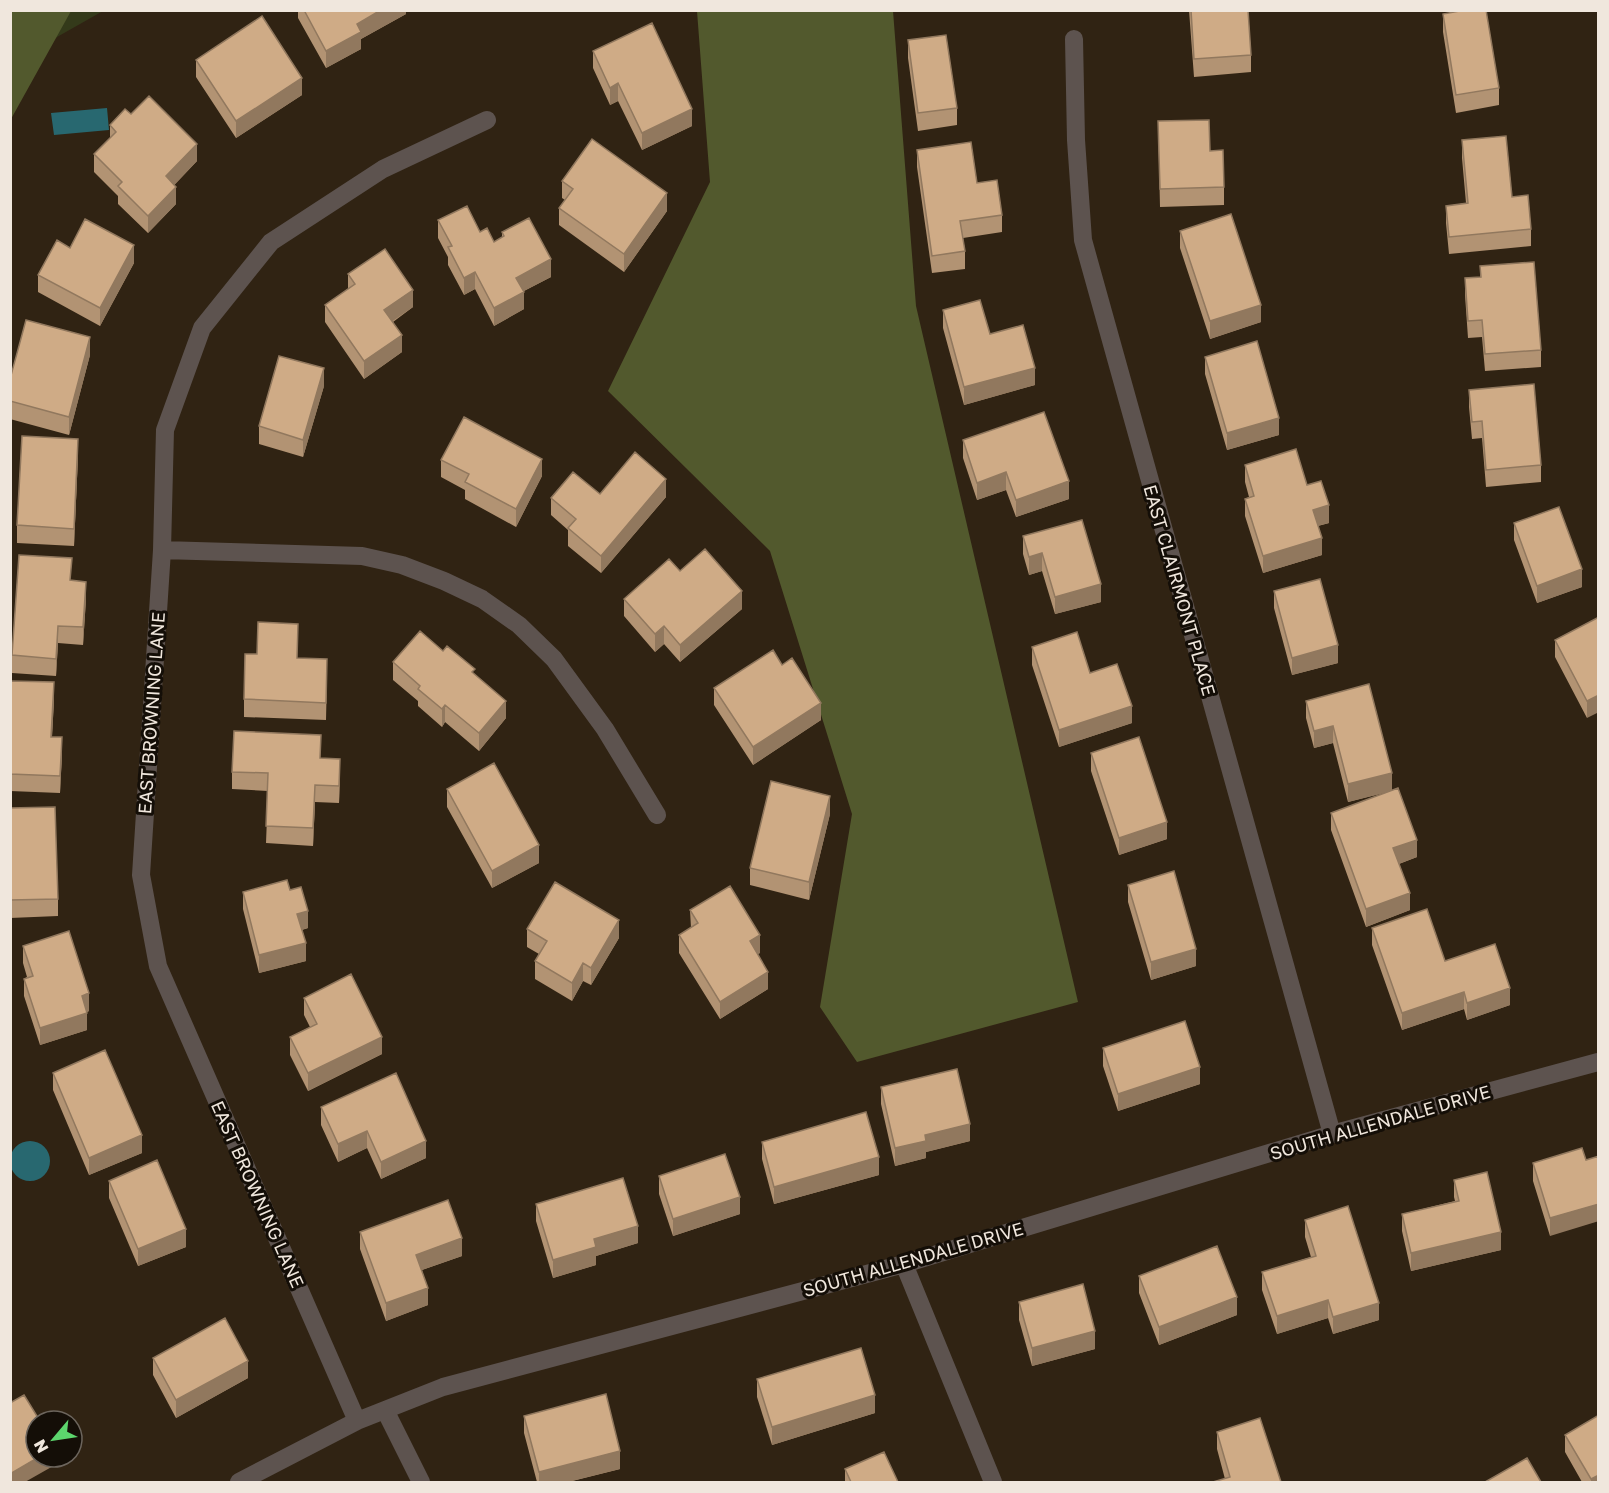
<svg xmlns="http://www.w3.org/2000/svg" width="1609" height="1493" font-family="'Golos Text',sans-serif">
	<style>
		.green { fill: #343a1a }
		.forest { fill: #52592d }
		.water { fill: #286870 }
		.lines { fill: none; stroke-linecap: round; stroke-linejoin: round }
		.minor { stroke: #5d534f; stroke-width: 18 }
		.wall { fill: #b29373 }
		.shaded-wall { fill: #91785e }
		.building { fill: #cfab86; stroke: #91785e; stroke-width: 1.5 }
		.labels { text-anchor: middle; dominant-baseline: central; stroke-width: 6; stroke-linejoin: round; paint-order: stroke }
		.street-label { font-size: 18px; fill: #f0e7dd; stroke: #140e07 }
	</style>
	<rect width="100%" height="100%" fill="#302313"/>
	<!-- green -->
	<path class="green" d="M11 11H103L11 63Z"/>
	<!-- forest -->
	<path class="forest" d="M11 10 71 11 11 119 10 11Z
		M697 11H893L916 306 1078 1002 857 1062 820 1007 852 814 770 551 608 391 710 182Z"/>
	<!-- water -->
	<path class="water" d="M107 108 109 130 54 135 51 113Z
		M10 1161a20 20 0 1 1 40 0a20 20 0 1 1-40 0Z"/>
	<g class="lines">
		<!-- minor -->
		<path class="minor" d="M1074 39 1076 140 1083 240 1332 1134
			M162 550 362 556 402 565 444 581 482 599 519 625 554 659 605 729 657 815
			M904 1264 993 1482
			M385 1410 421 1482
			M357 1421 158 966 141 875 162 550 165 430 202 328 271 242 383 169 487 120
			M239 1482 357 1421 443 1387 904 1264 1332 1134 1598 1062"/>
	</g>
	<!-- wall -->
	<path class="wall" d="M298 10H406V14L361 39V49L326 68 298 18Z
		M1189 10H1248L1251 55V72L1194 77Z
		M1443 14 1499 88V105L1456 113 1443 32Z
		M908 40 957 108V125L918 131 908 58Z
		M593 51 692 126 642 150 618 101 610 105 593 68Z
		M196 60 302 95 236 138 196 77Z
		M131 114 197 161 174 185 176 204 148 233 118 204V196L94 172V154L110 139V125Z
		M1158 121 1210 151 1224 187V205L1160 207Z
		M1462 140 1512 197 1531 229V246L1449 254 1446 223V206L1466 203 1462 158Z
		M917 150 977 183 1002 215V232L963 238 965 251V269L932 273 917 167Z
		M562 181 667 211 624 272 559 225V208L565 200 562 198Z
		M438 220 480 232 494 242 502 238V232L551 277 524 291V309L494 326 475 289 464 295 448 265V257L438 238Z
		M1180 231 1261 322 1210 339 1180 248Z
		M70 248 134 263 100 326 38 292V275Z
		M1480 266 1541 350V367L1485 371 1482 337 1468 338 1465 295V278L1480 277Z
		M348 274 413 307 393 322 402 352 364 379 325 322V305L348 289Z
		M943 310 990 334 1035 385 964 405 943 328Z
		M90 355 69 435 10 419V379Z
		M1205 357 1279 435 1227 450 1205 374Z
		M324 386 303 457 259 444V426Z
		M1469 390 1541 465V482L1486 487 1482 438 1472 439 1469 407Z
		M963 440 1069 499 1016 517 1006 490 977 500 963 458Z
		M78 456 74 546 17 543V525Z
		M441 460 542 476 516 527 465 499V490L441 477Z
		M1245 465 1307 485 1329 523 1318 526 1322 555 1263 573 1245 516V499L1249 497 1245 482Z
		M600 494 666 497 601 573 568 546V530L551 515V498Z
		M1514 523 1582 587 1537 603 1514 540Z
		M1023 536 1101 602 1055 614 1042 571 1029 575 1023 554Z
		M680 571 742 609 680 662 664 644 655 652 624 616V599Z
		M71 580 86 599 83 645 58 643 56 676 12 673V655Z
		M1274 591 1338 663 1292 675 1274 608Z
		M1599 617 1587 718 1555 657V640Z
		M1032 647 1090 673 1132 723 1059 747 1032 665Z
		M443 651 475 675 506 718 479 751 445 722 442 727 418 706V701L393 680V662Z
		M297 658 327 676 326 720 244 717V699Z
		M782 665 821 720 753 765 714 705V688Z
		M10 681 54 700 52 737 62 754 60 793 10 791Z
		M1369 684 1392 791 1417 857 1399 864 1410 910 1366 927 1331 830V813L1391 791 1348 802 1333 743 1314 748 1306 718V701Z
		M1091 753 1167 839 1119 855 1091 771Z
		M321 758 340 777 339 803 315 802 313 846 266 843 268 791 232 789V772Z
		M447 789 539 863 492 888 447 807Z
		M10 808 58 899V916L10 918Z
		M830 814 809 900 750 885V868Z
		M1128 885 1196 966 1151 980 1128 902Z
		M290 890 308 928 302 930 306 961 259 973 243 909V892Z
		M690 910 760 953 757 954 768 989 720 1019 679 953V935L691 928Z
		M1372 928 1445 961 1510 1005 1467 1020 1464 1009 1402 1030 1372 945Z
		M527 929 619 938 591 985 583 981 572 1001 535 979V961L539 954 527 947Z
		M23 946 89 1011 87 1012V1030L40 1045 24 996V979L27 977 23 963Z
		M304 998 382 1054 308 1091 290 1055V1037L310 1027 304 1015Z
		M1103 1048 1200 1084 1118 1111 1103 1066Z
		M53 1073 142 1153 89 1175 53 1090Z
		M881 1087 970 1141 926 1152V1158L895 1166 881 1104Z
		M321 1107 426 1158 381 1179 367 1148 338 1162 321 1125Z
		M762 1142 879 1175 774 1204 762 1159Z
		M1582 1148 1550 1236 1533 1181V1163Z
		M659 1176 740 1214 673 1236 659 1194Z
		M1454 1180 1501 1250 1411 1271 1402 1231V1214L1455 1201 1454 1197Z
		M109 1181 186 1247 138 1266 109 1198Z
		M536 1204 638 1243 596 1256V1265L553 1278 536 1221Z
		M1305 1220 1379 1320 1333 1334 1328 1318 1277 1334 1262 1290V1272L1311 1257 1305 1237Z
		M360 1232 462 1256 422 1270 428 1305 386 1321 360 1249Z
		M1139 1276 1237 1315 1159 1345 1139 1293Z
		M1019 1302 1095 1349 1032 1366 1019 1320Z
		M153 1358 248 1378 176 1418 153 1375Z
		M757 1379 875 1413 772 1445 757 1397Z
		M524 1416 620 1469 568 1482H537L524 1433Z
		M1217 1432 1281 1482 1225 1479 1217 1449Z
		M1565 1435 1599 1482H1582L1565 1452Z
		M845 1469 898 1482H845Z"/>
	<!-- shaded-wall -->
	<path class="shaded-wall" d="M381 10H406V14L361 39V49L326 68V51L357 24Z
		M302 78V95L236 138V121Z
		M618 83V101L610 105V88Z
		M692 109V126L642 150V133Z
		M197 144V161L166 194V176Z
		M176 187V204L148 233V216Z
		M667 193V211L624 272V254Z
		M134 245V263L100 326V308Z
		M551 259V277L516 295V278Z
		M475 272V289L464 295V278Z
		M413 290V307L384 327V310Z
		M524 292V309L494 326V308Z
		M1261 305V322L1210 339V321Z
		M402 335V352L364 379V361Z
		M90 337V355L69 435V417Z
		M324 368V386L303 457V440Z
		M1035 368V385L964 405V387Z
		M1279 418V435L1227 450V433Z
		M78 439V456L74 546V529Z
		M542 459V476L516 527V509Z
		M1006 472V490L977 500V483Z
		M666 479V497L601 573V556Z
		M1069 481V499L1016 517V500Z
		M1329 505V523L1313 527V510Z
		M1322 538V555L1263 573V556Z
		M1042 553V571L1029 575V557Z
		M1582 569V587L1537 603V586Z
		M86 582V599L83 645V627Z
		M1101 584V602L1055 614V597Z
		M742 591V609L680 662V645Z
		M58 626V643L56 676V659Z
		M664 626V644L655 652V634Z
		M1338 645V663L1292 675V658Z
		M54 682V700L51 754V737Z
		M1599 695V712L1587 718V701Z
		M506 701V718L479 751V733Z
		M821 703V720L753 765V747Z
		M445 705V722L442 727V709Z
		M1132 706V723L1059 747V730Z
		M1333 726V743L1314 748V731Z
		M62 737V754L60 793V776Z
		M340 759V777L339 803V786Z
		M1392 773V791L1348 802V784Z
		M315 785V802L313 846V828Z
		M830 796V814L809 900V882Z
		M1167 822V839L1119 855V838Z
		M1417 840V857L1393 866V848Z
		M539 845V863L492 888V871Z
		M1410 893V910L1366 927V909Z
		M308 911V928L297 931V914Z
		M619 920V938L591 985V968Z
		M760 935V953L750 959V941Z
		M306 943V961L259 973V955Z
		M1196 949V966L1151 980V962Z
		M583 963V981L572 1001V983Z
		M768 972V989L720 1019V1002Z
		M1510 988V1005L1467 1020V1003Z
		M1464 992V1009L1402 1030V1013Z
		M89 993V1011L82 1014V996Z
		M87 1013V1030L40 1045V1028Z
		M382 1037V1054L308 1091V1073Z
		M1200 1067V1084L1118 1111V1094Z
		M970 1124V1141L926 1152V1158L895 1166V1148L925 1135Z
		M367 1131V1148L338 1162V1144Z
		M142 1135V1153L89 1175V1158Z
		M426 1141V1158L381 1179V1162Z
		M879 1157V1175L774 1204V1187Z
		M740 1197V1214L673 1236V1219Z
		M1599 1204V1221L1550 1236V1218Z
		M638 1226V1243L596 1256V1265L553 1278V1260L594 1239Z
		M186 1229V1247L138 1266V1249Z
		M1501 1232V1250L1411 1271V1253Z
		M462 1238V1256L416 1272V1255Z
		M428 1288V1305L386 1321V1303Z
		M1237 1297V1315L1159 1345V1327Z
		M1328 1300V1318L1277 1334V1316Z
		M1379 1303V1320L1333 1334V1317Z
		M1095 1331V1349L1032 1366V1348Z
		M248 1361V1378L176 1418V1400Z
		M875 1395V1413L772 1445V1427Z
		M620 1451V1469L568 1482H539V1472Z
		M39 1457H55V1465L25 1482H10V1474Z
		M1599 1475V1482H1591V1479Z"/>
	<!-- building -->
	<path class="building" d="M304 10H381L357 24 361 32 326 51Z
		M1191 10H1248L1251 55 1194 59Z
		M1465 10H1486L1499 88 1456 95 1443 14Z
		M262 16 302 78 236 121 196 60Z
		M652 23 692 109 642 133 618 83 610 88 593 51Z
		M946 35 957 108 918 113 908 40Z
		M149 96 197 144 166 176 176 187 148 216 118 186 122 182 94 154 116 132 110 125 125 109 131 114Z
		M1209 120 1210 151 1223 150 1224 187 1160 189 1158 121Z
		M1506 136 1512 197 1528 195 1531 229 1449 237 1446 206 1468 203 1462 140Z
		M592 139 667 193 624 254 559 208 573 189 562 181Z
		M971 142 977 183 997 180 1002 215 960 221 965 251 932 256 917 150Z
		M467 206 480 232 487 228 494 242 504 236 502 232 529 218 551 259 516 278 524 292 494 308 475 272 464 278 448 247 452 246 438 220Z
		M1231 214 1261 305 1210 321 1180 231Z
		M85 219 134 245 100 308 38 275 57 240 70 248Z
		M385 249 413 290 384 310 402 335 364 361 325 305 355 284 348 274Z
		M1534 262 1541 350 1485 354 1482 320 1468 321 1465 278 1481 277 1480 266Z
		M980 300 990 334 1023 325 1035 368 964 387 943 310Z
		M26 320 90 337 69 417 10 401V379Z
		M1257 341 1279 418 1227 433 1205 357Z
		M279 356 324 368 303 440 259 426Z
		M1534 384 1541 465 1486 470 1482 421 1472 422 1469 390Z
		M1044 412 1069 481 1016 500 1006 472 977 483 963 440Z
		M464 417 542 459 516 509 465 482 469 474 441 460Z
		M22 436 78 439 74 529 17 525Z
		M1296 449 1307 485 1321 481 1329 505 1313 510 1322 538 1263 556 1245 499 1254 496 1245 465Z
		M635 452 666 479 601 556 568 528 576 519 551 498 573 472 600 494Z
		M1559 507 1582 569 1537 586 1514 523Z
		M1082 520 1101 584 1055 597 1042 553 1029 557 1023 536Z
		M705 549 742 591 680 645 664 626 655 634 624 599 669 559 680 571Z
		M19 555 72 558 70 580 86 582 83 627 58 626 56 659 12 655Z
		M1320 579 1338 645 1292 658 1274 591Z
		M1599 617V695L1587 701 1555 640Z
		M258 622 298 624 297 658 327 659 326 703 244 699 245 654H257Z
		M420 631 443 651 447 646 475 669 472 672 506 701 479 733 445 705 442 709 418 689 420 686 393 662Z
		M1077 632 1090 673 1117 664 1132 706 1059 730 1032 647Z
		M773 650 782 665 792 658 821 703 753 747 714 688Z
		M10 681 54 682 51 737H62L60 776 10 774Z
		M1369 684 1392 773 1348 784 1333 726 1314 731 1306 701Z
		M234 731 321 735 320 758 340 759 339 786 315 785 313 828 266 826 268 773 232 772Z
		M1139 737 1167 822 1119 838 1091 753Z
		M494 763 539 845 492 871 447 789Z
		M771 781 830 796 809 882 750 868Z
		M1398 788 1417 840 1393 848 1410 893 1366 909 1331 813Z
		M55 807 58 899 10 900V808Z
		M1174 871 1196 949 1151 962 1128 885Z
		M287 880 290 890 301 887 308 911 297 914 306 943 259 955 243 892Z
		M555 882 619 920 591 968 583 963 572 983 535 961 547 941 527 929Z
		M730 886 760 935 750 941 768 972 720 1002 679 935 698 923 690 910Z
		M1427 909 1445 961 1495 944 1510 988 1467 1003 1464 992 1402 1013 1372 928Z
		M69 931 89 993 82 996 87 1013 40 1028 24 979 33 976 23 946Z
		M351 974 382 1037 308 1073 290 1037 317 1024 304 998Z
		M1185 1021 1200 1067 1118 1094 1103 1048Z
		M105 1050 142 1135 89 1158 53 1073Z
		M957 1069 970 1124 925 1135 926 1141 895 1148 881 1087Z
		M396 1073 426 1141 381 1162 367 1131 338 1144 321 1107Z
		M866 1112 879 1157 774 1187 762 1142Z
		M1582 1148 1586 1160 1599 1156V1204L1550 1218 1533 1163Z
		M725 1154 740 1197 673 1219 659 1176Z
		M157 1160 186 1229 138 1249 109 1181Z
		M1487 1172 1501 1232 1411 1253 1402 1214 1459 1201 1454 1180Z
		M623 1178 638 1226 594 1239 596 1247 553 1260 536 1204Z
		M448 1200 462 1238 416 1255 428 1288 386 1303 360 1232Z
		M1348 1206 1379 1303 1333 1317 1328 1300 1277 1316 1262 1272 1316 1256 1305 1220Z
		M1217 1246 1237 1297 1159 1327 1139 1276Z
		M1083 1284 1095 1331 1032 1348 1019 1302Z
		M225 1318 248 1361 176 1400 153 1358Z
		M861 1348 875 1395 772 1427 757 1379Z
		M606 1394 620 1451 539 1472 524 1416Z
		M24 1395 40 1421H36V1457H39L10 1474V1403Z
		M1599 1415V1475L1591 1479 1565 1435Z
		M1260 1418 1281 1482H1213L1230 1477 1217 1432Z
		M884 1452 898 1482H851L845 1469Z
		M1527 1458 1541 1482H1485Z"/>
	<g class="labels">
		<!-- street labels -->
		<g class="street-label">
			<text transform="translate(1180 590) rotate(74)">EAST CLAIRMONT PLACE</text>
			<text transform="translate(151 713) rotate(-86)">EAST BROWNING LANE</text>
			<text transform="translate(1380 1122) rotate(-16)">SOUTH ALLENDALE DRIVE</text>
			<text transform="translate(258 1194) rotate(66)">EAST BROWNING LANE</text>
			<text transform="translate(913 1259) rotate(-16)">SOUTH ALLENDALE DRIVE</text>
		</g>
	</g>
	<!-- border -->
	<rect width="1609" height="1493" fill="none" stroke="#f0e7dd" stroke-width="24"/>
	<!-- north arrow -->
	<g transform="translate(54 1439) rotate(241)"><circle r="28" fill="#140e07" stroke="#6c655d" stroke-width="1.5"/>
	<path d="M0-4.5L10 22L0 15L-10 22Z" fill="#5cd56d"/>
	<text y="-9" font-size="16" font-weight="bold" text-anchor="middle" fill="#f0e7dd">N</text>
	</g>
</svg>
